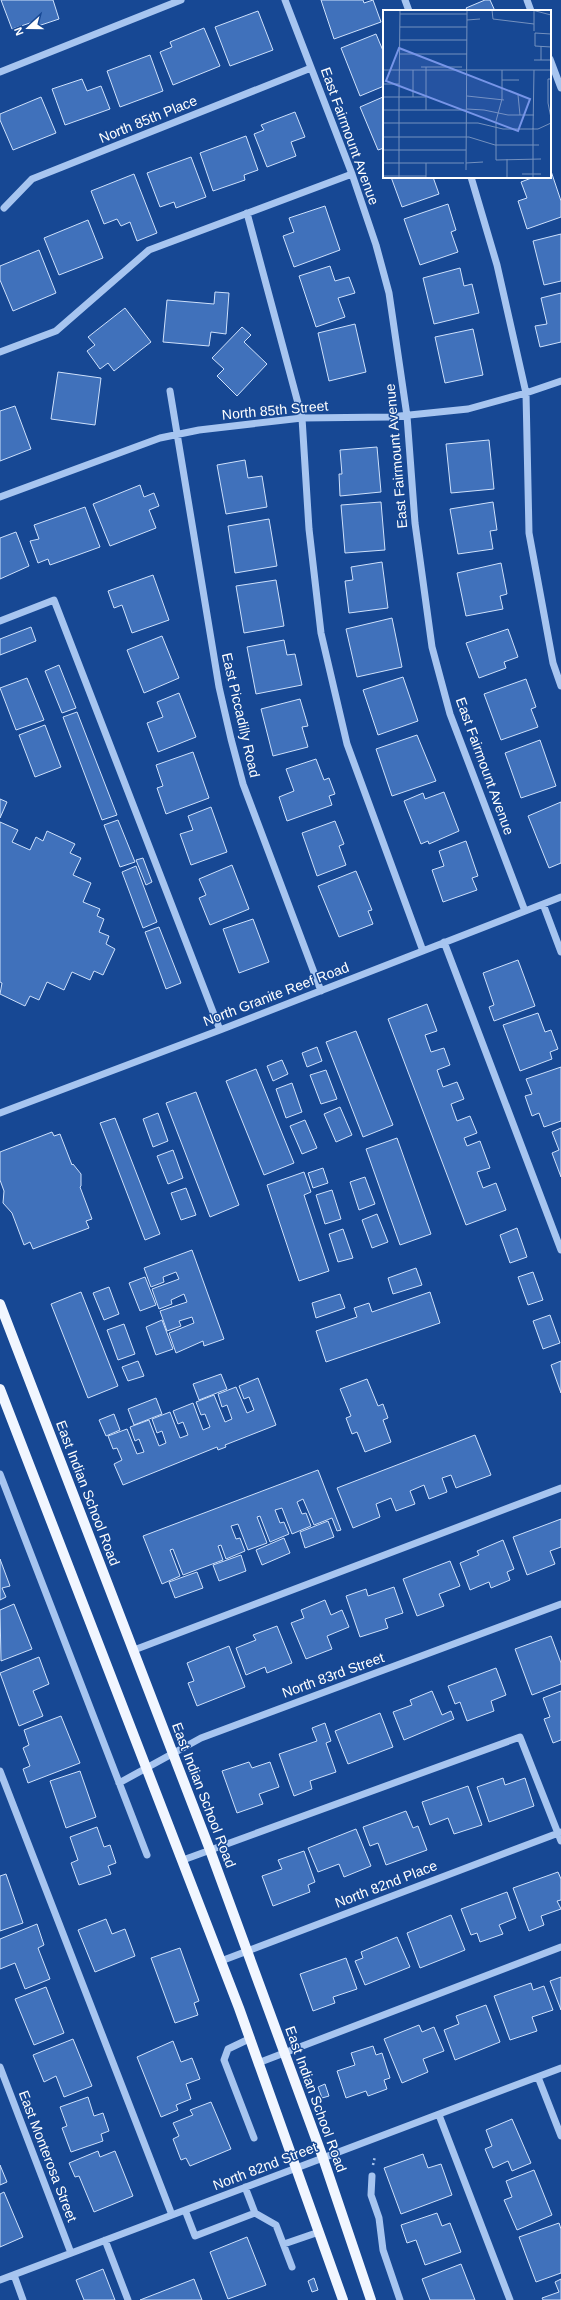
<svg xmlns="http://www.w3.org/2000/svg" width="561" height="2300" font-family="Helvetica,sans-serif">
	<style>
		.building { fill: #4071bb; stroke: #cee1fc }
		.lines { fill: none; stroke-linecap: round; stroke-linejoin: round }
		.path { stroke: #a7c5f0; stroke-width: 2.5; stroke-dasharray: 2 3; stroke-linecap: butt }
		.minor { stroke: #a7c5f0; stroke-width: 7 }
		.major { stroke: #f1f6ff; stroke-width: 10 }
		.labels { text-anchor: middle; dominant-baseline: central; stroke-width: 3; stroke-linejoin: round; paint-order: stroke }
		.street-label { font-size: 14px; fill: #fff; stroke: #174894 }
		.inset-road { fill: none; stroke: #7491bf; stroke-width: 1 }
		.view { fill: #7795e8; fill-opacity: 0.15; stroke: #7795e8; stroke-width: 2 }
		.inset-edge { fill: none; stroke: #fff; stroke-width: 2 }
	</style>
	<rect width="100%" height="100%" fill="#174894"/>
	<!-- building -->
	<path class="building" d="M1 0H53L59 19 35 27 33 22 12 29Z
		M321 0H363L364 3 373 0 381 22 334 39Z
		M485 0H490L495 11H468L466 8Z
		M258 11 273 50 230 66 215 27Z
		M204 28 220 66 173 85 160 52 172 47 170 42Z
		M376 34 384 53V86L360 96 341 48Z
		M150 55 163 91 120 107 107 71Z
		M82 79 87 91 101 86 110 109 65 125 52 89Z
		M41 97 56 133 13 150 0 120V114Z
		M383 97 384 148 378 150 360 107Z
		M295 112 305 137 291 142 296 156 267 167 254 134 264 130 261 125Z
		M246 136 258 170 244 175 245 180 213 191 200 153Z
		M191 157 206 197 176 208 174 202 160 207 147 173Z
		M551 171 561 201V217L527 229 518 201 527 198 521 182 534 177H550Z
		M134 174 157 233 137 241 130 222 121 226 117 219 104 224 91 191Z
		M391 177H433L439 194 402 207Z
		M448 204 456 230 451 232 458 252 420 265 404 219Z
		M325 206 340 250 294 267 283 236 294 232 289 218Z
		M88 220 103 258 59 275 44 238Z
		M561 234V281L544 285 533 241Z
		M39 250 56 293 13 311 0 280V266Z
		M330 266 335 281 349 277 355 293 338 298 345 317 316 327 299 276Z
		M460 268 464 286 472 284 479 313 434 324 423 278Z
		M215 292 229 293 226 334 211 332 209 346 163 342 167 300 214 304Z
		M561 293V342L540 347 535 326 547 324 541 298Z
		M125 308 151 342 114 371 108 363 100 369 87 351 95 345 88 337Z
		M355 324 366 372 329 381 318 333Z
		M242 327 251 335 244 342 267 364 237 396 217 376 224 369 212 358Z
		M473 329 483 375 445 383 435 337Z
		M58 372 101 378 95 425 51 419Z
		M15 406 31 449 0 461V411Z
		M489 440 494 489 451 493 446 444Z
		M377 447 381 492 340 496 339 474H342L340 450Z
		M245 460 248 478 262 476 267 507 226 514 217 465Z
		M140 485 144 497 154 493 159 506 149 510 156 528 110 546 93 504Z
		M381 502 385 550 345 553 341 505Z
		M493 502 497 530 490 531 493 549 458 554 450 509Z
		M85 507 100 547 50 565 48 559 38 563 30 541 39 539 34 525Z
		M269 519 277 566 235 573 228 526Z
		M16 532 29 566 0 579V538Z
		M382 562 388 608 349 613 345 581 353 580 351 567Z
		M501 563 507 594 500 596 503 609 466 616 457 573Z
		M153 575 169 620 132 633 122 605 114 608 108 591Z
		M276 580 284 626 244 633 236 586Z
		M392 618 402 667 357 677 346 629Z
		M31 627 36 641 0 655V639Z
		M508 629 518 657 504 662 506 668 479 678 466 643Z
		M162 636 179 678 144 693 127 650Z
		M284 640 287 655 295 654 302 685 256 694 247 647Z
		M59 665 76 708 62 713 45 671Z
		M403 677 418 721 378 735 363 690Z
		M27 678 44 720 16 730 0 688Z
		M526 679 536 707 531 709 538 727 501 740 484 694Z
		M179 693 196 737 158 752 147 723 163 717 157 702Z
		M300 699 308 726 302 727 308 747 273 756 261 709Z
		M77 712 117 815 102 820 63 717Z
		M45 725 61 767 35 777 19 735Z
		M417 735 436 781 392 796 376 749Z
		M540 740 556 786 521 798 505 753Z
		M193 752 209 798 166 814 157 788 163 786 156 765Z
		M316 759 324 780 329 778 335 794 329 796 332 805 287 821 279 797 294 791 286 769Z
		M444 792 459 831 429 844 428 841 421 844 404 801 423 793 425 799Z
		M0 799 7 802 0 818Z
		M561 802V863L549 868 528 816Z
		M211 807 227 852 191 865 180 834 193 830 188 816Z
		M118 820 135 862 120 867 104 825Z
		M335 821 344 844 339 846 346 865 317 876 302 833Z
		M0 822 18 830 12 842 30 850 36 837 43 841 47 831 75 844 70 853 81 858 73 875 91 883 83 902 100 909 97 916 104 919 99 932 109 936 106 944 115 949 103 975 94 971 90 980 72 972 64 990 47 982 39 1000 30 996 25 1006 0 994 2 983 0 982Z
		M466 841 478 876 472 878 477 890 443 902 432 870 444 866 439 851Z
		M143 858 152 882 146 885 136 860Z
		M232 865 249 909 210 925 199 898 206 895 199 879Z
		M136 866 157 922 143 928 122 872Z
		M356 871 372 910 368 911 373 924 339 937 318 886Z
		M253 919 269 962 239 973 223 929Z
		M159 927 181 983 166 989 145 932Z
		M518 960 535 1006 494 1021 489 1007 494 1005 483 973Z
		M427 1004 437 1031 425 1035 431 1052 444 1048 450 1065 437 1070 443 1087 457 1082 464 1099 451 1104 457 1121 470 1116 477 1133 464 1138 467 1146 480 1141 490 1168 477 1172 483 1188 496 1183 506 1210 466 1225 388 1019Z
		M538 1013 545 1032 551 1030 558 1049 550 1052 552 1059 520 1071 503 1025Z
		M356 1031 393 1125 363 1137 326 1042Z
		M317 1047 322 1061 307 1067 302 1053Z
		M282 1060 288 1074 273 1081 267 1066Z
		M561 1067V1121L544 1127 539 1113 532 1116 525 1096 532 1094 526 1079Z
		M256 1069 294 1163 264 1175 226 1081Z
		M326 1070 337 1099 321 1104 310 1075Z
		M292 1083 302 1112 286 1118 276 1089Z
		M196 1092 239 1205 210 1217 166 1103Z
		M340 1107 352 1135 336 1142 324 1114Z
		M158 1113 168 1141 153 1147 143 1119Z
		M115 1118 160 1234 145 1240 100 1123Z
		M305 1120 317 1148 302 1154 290 1126Z
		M561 1128V1177L552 1153 559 1150 552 1132Z
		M52 1132 54 1136 60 1134 72 1165 73 1164 81 1174V1186L80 1187 92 1219 86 1221 89 1228 33 1249 30 1242 24 1245 12 1213 3 1203 4 1191 0 1180V1152Z
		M397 1138 431 1234 400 1245 366 1149Z
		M173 1150 183 1178 168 1184 157 1156Z
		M323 1168 328 1183 313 1188 308 1173Z
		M304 1172 311 1192 304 1195 329 1271 299 1281 267 1185Z
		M365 1177 375 1204 359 1210 350 1182Z
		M186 1188 196 1215 181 1220 171 1193Z
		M332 1190 341 1219 325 1224 316 1195Z
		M377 1214 388 1242 372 1248 362 1220Z
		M517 1228 527 1257 510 1263 500 1235Z
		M343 1229 353 1258 338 1262 329 1234Z
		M192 1250 224 1339 204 1346 203 1341 176 1353 169 1333 194 1323 192 1317 179 1321 181 1326 167 1331 160 1311 187 1302 184 1294 171 1300 172 1304 159 1309 152 1289 179 1279 176 1272 163 1277 164 1282 151 1287 144 1268Z
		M416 1268 422 1285 393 1294 388 1278Z
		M533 1272 543 1300 528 1305 518 1277Z
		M145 1277 156 1305 140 1311 129 1283Z
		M109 1287 119 1314 104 1320 93 1293Z
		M81 1292 118 1386 88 1398 51 1304Z
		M430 1292 440 1323 326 1362 316 1331 357 1317 354 1308 369 1303 372 1312Z
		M340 1294 345 1308 316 1318 312 1303Z
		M550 1315 560 1343 543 1349 533 1321Z
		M162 1320 173 1349 156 1355 146 1327Z
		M124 1324 135 1354 118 1360 107 1330Z
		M138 1361 144 1376 128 1381 122 1367Z
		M561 1361V1393L551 1365Z
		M221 1374 227 1389 199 1400 193 1384Z
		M258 1378 276 1425 225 1445 226 1447 218 1450 217 1447 123 1485 114 1464 122 1460 117 1448 113 1449 108 1436 127 1429 137 1454 144 1452 139 1439 135 1441 130 1427 149 1420 159 1446 166 1443 162 1431 157 1433 152 1419 170 1412 180 1438 188 1435 183 1422 178 1424 173 1411 193 1403 203 1430 210 1427 205 1414 201 1415 196 1402 214 1395 225 1422 232 1419 227 1405 222 1407 218 1394 236 1387 247 1413 254 1410 249 1397 244 1399 239 1386Z
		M367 1379 378 1406 383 1404 388 1418 383 1420 391 1442 365 1452 357 1432 352 1434 346 1418 351 1416 340 1389Z
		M156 1398 162 1414 134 1425 128 1409Z
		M114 1414 120 1430 106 1436 99 1420Z
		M475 1435 491 1475 456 1488 451 1475 442 1478 447 1492 429 1499 424 1485 410 1491 415 1504 396 1511 391 1498 376 1504 380 1517 353 1528 337 1488Z
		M318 1470 341 1530 337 1531 332 1518 314 1525 303 1499 297 1502 302 1514 306 1513 311 1526 292 1534 282 1508 275 1510 280 1523 284 1522 289 1534 270 1542 260 1516 257 1517 267 1543 248 1550 238 1524 231 1526 236 1539 240 1538 245 1551 226 1559 221 1545 218 1546 223 1560 183 1575 173 1549 170 1550 180 1576 162 1584 143 1536Z
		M561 1519V1547L550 1551 555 1564 527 1575 513 1537Z
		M328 1521 334 1537 305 1548 300 1532Z
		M284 1538 290 1553 262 1565 256 1550Z
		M503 1540 514 1569 507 1572 510 1580 491 1588 489 1582 470 1590 460 1563 479 1555 477 1551Z
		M241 1555 246 1571 219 1581 213 1565Z
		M0 1559 10 1586 2 1588 6 1597 0 1600Z
		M450 1561 460 1586 439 1594 444 1606 417 1616 403 1579Z
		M197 1572 203 1588 175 1598 169 1582Z
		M394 1587 403 1613 385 1619 388 1628 360 1637 346 1596 366 1589 368 1596Z
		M325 1600 331 1615 342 1610 349 1627 327 1636 332 1649 306 1659 291 1623 304 1618 301 1610Z
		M14 1604 32 1649 1 1661 0 1610Z
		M277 1626 292 1663 267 1673 265 1667 246 1675 236 1648 256 1640 253 1635Z
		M551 1636 561 1663V1684L532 1695 515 1649Z
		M229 1646 245 1687 197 1706 188 1683 194 1681 187 1663Z
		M39 1657 49 1684 33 1691 43 1716 19 1726 0 1673Z
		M496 1668 506 1695 491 1701 494 1711 467 1721 460 1702 455 1704 448 1686Z
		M432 1691 442 1715 451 1711 454 1719 404 1740 393 1712 412 1705 410 1700Z
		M561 1691V1740L553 1743 544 1719 550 1717 543 1698Z
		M380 1713 393 1747 348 1764 335 1731Z
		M61 1716 80 1763 28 1783 23 1769 30 1766 23 1748 29 1745 24 1730Z
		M325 1723 331 1741 326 1743 336 1772 310 1781 312 1789 294 1796 279 1754 317 1741 312 1728Z
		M249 1762 252 1768 270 1762 279 1787 259 1794 263 1804 237 1813 222 1771Z
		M80 1771 96 1817 66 1828 50 1781Z
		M503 1778 505 1785 525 1778 534 1806 489 1822 477 1787Z
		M468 1786 482 1825 454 1834 448 1818 430 1825 422 1802Z
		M406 1811 413 1828 418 1826 427 1850 386 1865 378 1843 370 1846 363 1827Z
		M97 1827 104 1847 110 1845 116 1863 108 1866 111 1874 79 1885 71 1863 78 1860 70 1837Z
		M356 1829 371 1866 344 1877 339 1864 318 1872 308 1848Z
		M304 1851 315 1882 308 1885 310 1892 273 1906 262 1876 282 1869 278 1860Z
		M558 1872 561 1879V1900L557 1901 561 1909 541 1916 544 1925 529 1931 513 1888Z
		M6 1874 23 1923 0 1931V1876Z
		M507 1892 516 1918 499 1925 503 1934 480 1942 477 1933 471 1935 461 1909Z
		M451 1915 465 1950 420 1968 407 1933Z
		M106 1919 112 1934 125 1929 135 1956 95 1972 78 1930Z
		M37 1924 44 1945 38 1948 50 1979 25 1989 15 1963 0 1969V1939Z
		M397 1937 410 1967 365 1985 355 1961 363 1958 361 1952Z
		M180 1948 199 2001 194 2003 198 2015 175 2023 151 1958Z
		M346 1958 357 1989 333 1997 335 2003 313 2011 300 1974Z
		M561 1977V2010L550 1981Z
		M531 1983 533 1990 544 1986 553 2010 532 2017 537 2031 510 2040 494 1996Z
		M46 1987 64 2033 34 2045 15 1999Z
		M486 2005 500 2042 455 2060 444 2030 459 2024 456 2016Z
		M419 2025 422 2032 434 2027 444 2051 423 2059 428 2072 402 2083 384 2039Z
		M73 2039 92 2086 64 2097 56 2076 44 2082 33 2055Z
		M173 2041 181 2062 192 2058 200 2079 186 2084 191 2099 176 2105 178 2110 161 2117 137 2057Z
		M373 2046 376 2055 382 2053 390 2078 384 2080 387 2089 368 2096 366 2091 346 2098 337 2071 355 2065 351 2053Z
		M325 2084 329 2096 322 2098 318 2087Z
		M88 2097 94 2116 103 2113 109 2131 101 2134 103 2141 71 2152 62 2128 67 2126 60 2107Z
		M211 2102 231 2149 190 2166 186 2158 181 2160 173 2139 179 2136 173 2123 193 2115 190 2110Z
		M512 2119 531 2163 512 2171 508 2161 493 2168 485 2149 492 2146 486 2130Z
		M98 2151 100 2157 115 2151 133 2196 94 2212 79 2176 75 2177 69 2163Z
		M423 2154 428 2168 441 2164 452 2195 401 2214 384 2168Z
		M0 2165 7 2182 0 2185Z
		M534 2170 552 2215 517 2230 504 2200 512 2197 506 2181Z
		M4 2192 23 2237 0 2247V2194Z
		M437 2213 442 2226 450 2223 461 2252 425 2265 416 2240 407 2243 401 2225Z
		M559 2223 561 2229V2273L536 2282 519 2237Z
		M247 2237 266 2285 228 2299 210 2252Z
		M461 2264 475 2300H430L422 2279Z
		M103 2269 115 2300H84L76 2280Z
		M314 2278 318 2290 312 2292 308 2281Z
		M194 2279 202 2300H140Z
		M561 2279V2300H543L542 2298 559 2292 555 2282Z"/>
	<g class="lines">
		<!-- path -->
		<path class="path" d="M373 2165 375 2156"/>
		<!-- minor -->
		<path class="minor" d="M285 0 352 174 376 245 389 293 407 416 415 523 432 647 450 714 525 911
			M405 0 409 11
			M527 0 531 11
			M550 59 561 88
			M0 72 181 0
			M471 177 497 265 526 393 529 533 553 663 561 686
			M4 208 32 179 311 68
			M247 213 302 418 309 529 321 633 347 744 423 951
			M0 352 56 331 149 250 352 174
			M170 391 219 687 231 739 243 784 321 991
			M0 497 160 438 199 430 302 418 390 417 468 409 526 393 561 381
			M0 621 54 600 220 1030
			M543 904 561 952
			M444 942 561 1250
			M0 1113 220 1030 561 897
			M0 1474 147 1855
			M134 1650 561 1488
			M0 1771 172 2215
			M119 1783 201 1738 561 1604
			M183 1860 520 1737 561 1841
			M221 1961 561 1832
			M249 2039 228 2049 224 2060 254 2138
			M258 2063 561 1947
			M0 2067 71 2253
			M538 2077 561 2136
			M439 2115 510 2300
			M372 2176 371 2195 379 2218 383 2250 400 2300
			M185 2210 195 2236 255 2213 245 2187
			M255 2213 276 2225 292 2267
			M105 2240 128 2300
			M284 2244 319 2232
			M14 2275 23 2300
			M0 2280 561 2068"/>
		<!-- major -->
		<path class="major" d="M0 1304 210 1850 323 2158 371 2300
			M0 1389 239 2008 343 2300"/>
	</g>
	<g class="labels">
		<!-- street labels -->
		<g class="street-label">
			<text transform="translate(148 119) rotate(-22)">North 85th Place</text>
			<text transform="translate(350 136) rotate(70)">East Fairmount Avenue</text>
			<text transform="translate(275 410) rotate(-5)">North 85th Street</text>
			<text transform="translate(396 456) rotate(-95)">East Fairmount Avenue</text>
			<text transform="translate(241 715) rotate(77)">East Piccadilly Road</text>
			<text transform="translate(485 766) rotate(70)">East Fairmount Avenue</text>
			<text transform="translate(276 994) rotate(-21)">North Granite Reef Road</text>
			<text transform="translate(88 1493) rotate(69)">East Indian School Road</text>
			<text transform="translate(333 1675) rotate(-20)">North 83rd Street</text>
			<text transform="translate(204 1795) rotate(69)">East Indian School Road</text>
			<text transform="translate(386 1884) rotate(-21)">North 82nd Place</text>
			<text transform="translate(316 2099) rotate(70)">East Indian School Road</text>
			<text transform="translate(48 2156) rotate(69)">East Monterosa Street</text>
			<text transform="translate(265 2166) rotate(-21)">North 82nd Street</text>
		</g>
	</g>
	<!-- overview -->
	<g transform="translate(383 10)">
		<rect width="168" height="168" fill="#174894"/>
		<path class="inset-road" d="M109 0 110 9 151 14M149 0 168 5M17 4H84M84 10 97 9M17 17H84M151 21V0M168 24 152 23V36L168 37M17 30H84M158 36V50M17 44H84M151 50H168M38 57H79M43 57V100M0 60H168M119 60V89L113 111V150L158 149M168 69H165V93L168 108M119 70H136M0 74H16M135 85 137 105M84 86 121 90M0 87H43M16 87 17 0M16 87V168M30 87V60M84 99 101 100 125 105H151M0 100H83M0 113H95L120 119H155L168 113M150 118V168M150 119 151 60M0 127H86L112 135H156M0 140H83M124 149V168M0 153H81M83 153 100 152M83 160 84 0M139 164H158M0 166H43M43 167V153"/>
		<path class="view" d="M16 38 147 89 135 121 3 71Z"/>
		<rect width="168" height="168" class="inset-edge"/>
	</g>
	<!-- north arrow -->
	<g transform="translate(28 28) rotate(249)" stroke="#174894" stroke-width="3" paint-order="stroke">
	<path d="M0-3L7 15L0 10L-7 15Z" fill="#ffffff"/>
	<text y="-6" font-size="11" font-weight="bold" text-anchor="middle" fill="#ffffff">N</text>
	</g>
</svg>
